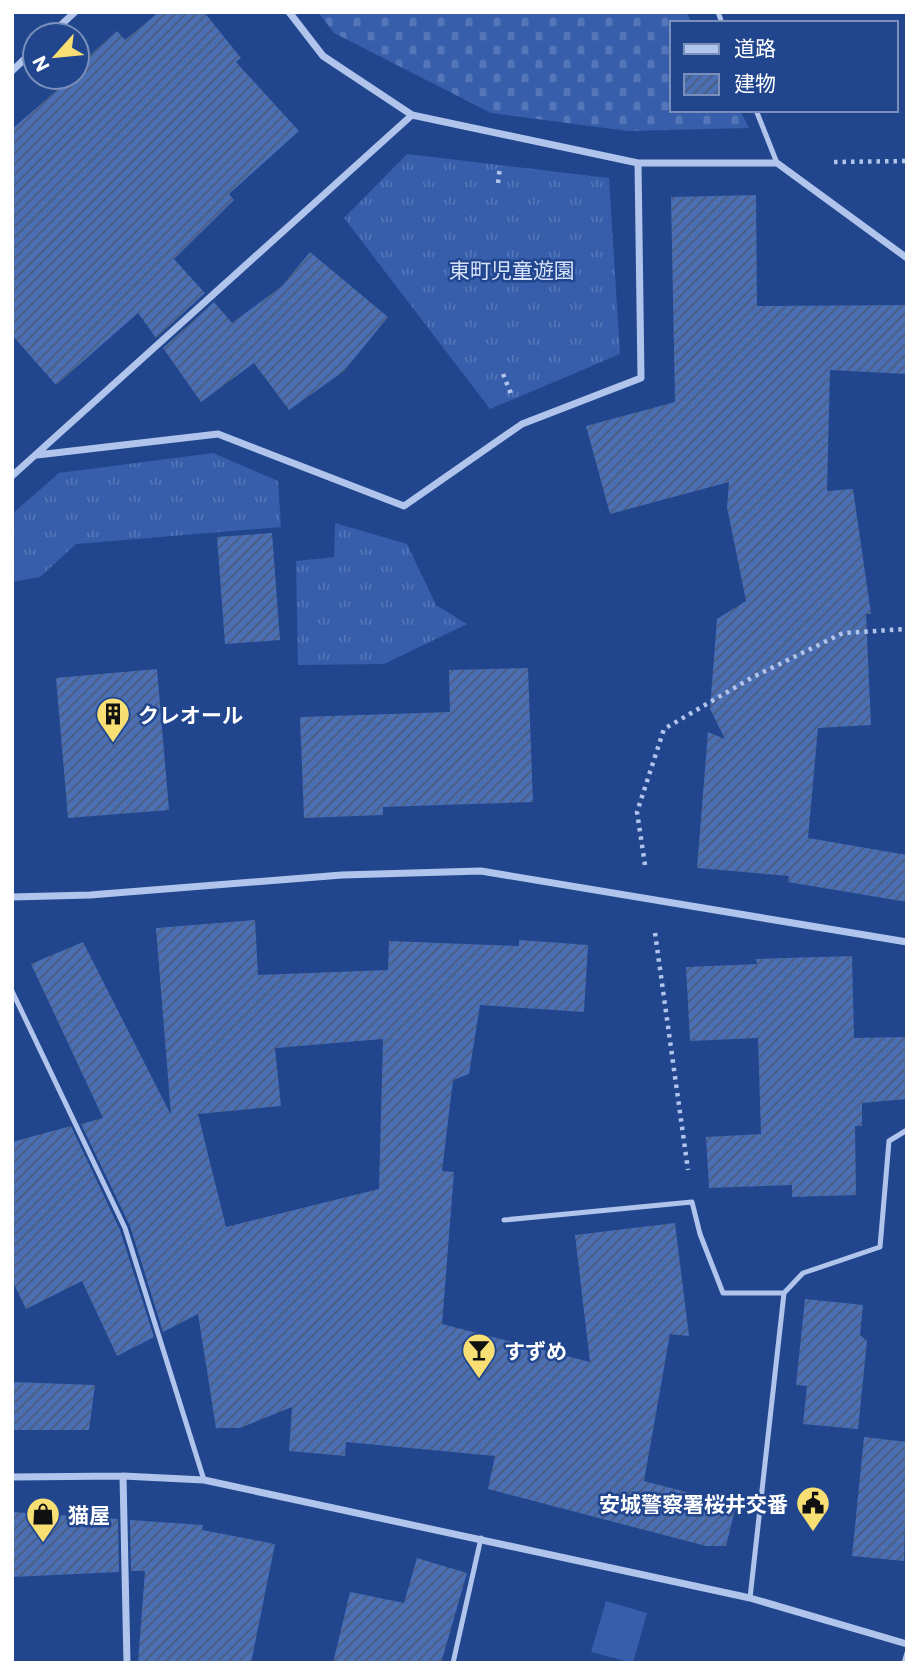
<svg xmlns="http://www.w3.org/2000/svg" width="919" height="1675" font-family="Commissioner,'Noto Sans JP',sans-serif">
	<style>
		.grass { fill: url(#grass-tufts) }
		.cemetery { fill: url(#cemetery-stones) }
		.garden { fill: #365eab }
		.building { fill: url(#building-hatch); fill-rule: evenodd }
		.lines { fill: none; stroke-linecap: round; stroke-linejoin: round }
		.path { stroke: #b1c5ec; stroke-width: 4.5; stroke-dasharray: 3.5 5; stroke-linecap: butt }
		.service { stroke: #b1c5ec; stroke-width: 5 }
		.minor { stroke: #b1c5ec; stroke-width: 7 }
		.labels { text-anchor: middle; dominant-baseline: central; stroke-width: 5; stroke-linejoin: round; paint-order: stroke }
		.park-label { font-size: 21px; fill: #d6e2f9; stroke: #22468e }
		.poi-label { font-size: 21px; font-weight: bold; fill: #fff; stroke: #22468e; text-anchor: start }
	</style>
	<defs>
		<pattern id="grass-tufts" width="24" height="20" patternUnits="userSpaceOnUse" patternTransform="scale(1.75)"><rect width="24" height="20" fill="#365eab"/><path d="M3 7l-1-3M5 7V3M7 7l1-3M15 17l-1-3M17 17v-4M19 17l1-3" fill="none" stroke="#5476b8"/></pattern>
		<pattern id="cemetery-stones" width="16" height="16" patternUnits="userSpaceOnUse" patternTransform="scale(1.75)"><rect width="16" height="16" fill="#365eab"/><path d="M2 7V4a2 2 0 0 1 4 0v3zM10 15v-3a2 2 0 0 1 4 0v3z" fill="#5476b8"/></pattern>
		<pattern id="building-hatch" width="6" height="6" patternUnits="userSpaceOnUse" patternTransform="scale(1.75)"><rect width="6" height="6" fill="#4b6fb5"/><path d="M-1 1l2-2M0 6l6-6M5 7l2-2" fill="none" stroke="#4c5c7b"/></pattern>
	</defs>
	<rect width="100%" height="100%" fill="#22468e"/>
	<!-- grass -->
	<path class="grass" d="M407 154 609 178 620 354 490 409 344 218Z
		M213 453 278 481 281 527 76 544 40 577 12 582V514L59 473Z
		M335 523 407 544 436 605 467 624 384 664 298 665 296 561 334 557Z"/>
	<!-- cemetery -->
	<path class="cemetery" d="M318 12H686L692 23H672V110H740L749 128 628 131 491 113 334 33Z"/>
	<!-- garden -->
	<path class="garden" d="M606 1601 647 1613 633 1663 591 1652Z"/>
	<!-- building -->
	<path class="building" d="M159 12H204L241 58 236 62 299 131 229 194 234 200 174 259 205 293 156 338 138 313 56 385 12 335V129L63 85 65 77H77V67L117 31 125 40Z
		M756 195 757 306 907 305V374L830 370 827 491 853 489 871 614H866L871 725 818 728 808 838 907 855V902L788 882 789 876 697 868 708 732 725 739 710 709 717 619 746 601 727 507 729 482 610 514 586 426 675 402 671 197Z
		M310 252 388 317 344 371 289 410 254 363 201 402 163 348 214 302 232 323 282 286Z
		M272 533 280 640 225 644 217 537Z
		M528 668 533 802 383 807V815L304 818 300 717 450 712 449 670Z
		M157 669 169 810 68 818 56 678Z
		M255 920 258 975 388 970 389 941 519 946V940L588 945 584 1012 480 1005 469 1074 453 1080 442 1171 454 1172 442 1324 590 1362 575 1235 675 1223 689 1336 670 1334 644 1481 736 1505 726 1546H706L488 1489 495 1456 346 1442 345 1456 289 1451 292 1407 240 1428H216L198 1314 163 1332 130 1226 81 1124 103 1118 31 964 83 942 171 1115 156 928ZM383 1039 379 1189 226 1227 198 1114 281 1106 275 1048Z
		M852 956 854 1038 907 1037V1099L862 1103V1126H855L856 1195 792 1197V1185L709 1188 706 1137 761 1134 758 1038 690 1041 686 967 757 964 756 959Z
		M71 1126 120 1230 154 1337 117 1356 82 1281 26 1309 12 1280V1142Z
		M805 1299 863 1305 860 1335 867 1341 858 1429 803 1424 807 1386 796 1385Z
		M12 1382 95 1385 89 1430H12Z
		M864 1437 907 1442 904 1561 852 1556Z
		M12 1512 118 1519 119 1572 12 1577Z
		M130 1520 203 1525 202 1530 275 1544 251 1663H138L145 1571H131Z
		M417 1558 467 1573 441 1663H333L350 1592 404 1603Z"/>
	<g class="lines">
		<!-- path -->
		<path class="path" d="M834 162 907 161
			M498 183 500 166
			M503 374 511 394
			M645 865 637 812 664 729 753 677 843 633 907 629
			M655 933 688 1170"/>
		<!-- service -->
		<path class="service" d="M718 12 722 23
			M756 110 777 163
			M12 991 125 1228 204 1480
			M504 1220 692 1202 700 1234 723 1293H784
			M750 1598 784 1293 803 1273 880 1247 889 1141 907 1130
			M453 1663 481 1538
			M904 1663 907 1653"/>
		<!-- minor -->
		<path class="minor" d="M50 35 75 12
			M12 71 35 49
			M638 163H777L907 258
			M37 455 218 434 404 506 522 424 641 378 638 163 412 115 323 56 289 12
			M12 476 412 115
			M12 897 90 895 342 875 481 871 907 942
			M123 1476 127 1663
			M12 1477 123 1476 204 1480 750 1598 907 1644"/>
	</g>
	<!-- icons -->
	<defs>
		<g id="building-pin" transform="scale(1.75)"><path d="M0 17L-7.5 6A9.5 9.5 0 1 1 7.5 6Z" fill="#f8df73" stroke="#22468e"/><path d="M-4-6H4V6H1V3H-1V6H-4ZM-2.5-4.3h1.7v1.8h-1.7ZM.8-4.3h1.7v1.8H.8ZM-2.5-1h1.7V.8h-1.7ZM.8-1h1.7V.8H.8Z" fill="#111"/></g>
		<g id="bar-pin" transform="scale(1.75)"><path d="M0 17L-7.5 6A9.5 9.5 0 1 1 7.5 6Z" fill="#f8df73" stroke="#22468e"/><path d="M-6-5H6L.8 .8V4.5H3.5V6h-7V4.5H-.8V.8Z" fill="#111"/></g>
		<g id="civic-pin" transform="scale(1.75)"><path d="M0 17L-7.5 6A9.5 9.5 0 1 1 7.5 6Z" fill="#f8df73" stroke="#22468e"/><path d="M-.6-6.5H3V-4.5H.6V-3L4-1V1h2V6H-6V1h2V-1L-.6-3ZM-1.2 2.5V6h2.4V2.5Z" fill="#111"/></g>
		<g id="shop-pin" transform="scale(1.75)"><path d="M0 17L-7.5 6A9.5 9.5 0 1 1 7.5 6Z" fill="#f8df73" stroke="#22468e"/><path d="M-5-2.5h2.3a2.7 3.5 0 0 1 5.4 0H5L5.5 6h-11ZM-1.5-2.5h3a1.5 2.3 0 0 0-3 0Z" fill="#111"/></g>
	</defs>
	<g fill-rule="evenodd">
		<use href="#building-pin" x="113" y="714"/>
		<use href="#bar-pin" x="479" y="1350"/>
		<use href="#civic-pin" x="813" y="1503"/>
		<use href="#shop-pin" x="43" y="1514"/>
	</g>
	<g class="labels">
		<!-- park labels -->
		<g class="park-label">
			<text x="512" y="269">東町児童遊園</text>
		</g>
		<!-- poi labels -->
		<g class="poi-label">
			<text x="138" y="714">クレオール</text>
			<text x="504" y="1350">すずめ</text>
			<text x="788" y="1503" text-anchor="end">安城警察署桜井交番</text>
			<text x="68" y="1514">猫屋</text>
		</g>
	</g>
	<!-- border -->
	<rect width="919" height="1675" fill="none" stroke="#ffffff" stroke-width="28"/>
	<!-- legend -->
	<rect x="670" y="21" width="228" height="91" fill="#22468e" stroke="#7a90bb" stroke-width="2"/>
	<rect x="684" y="44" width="35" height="10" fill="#b1c5ec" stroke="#7a90bb" stroke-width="2"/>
	<text x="734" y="56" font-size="21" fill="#ffffff">道路</text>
	<rect x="684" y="74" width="35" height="21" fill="url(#building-hatch)" stroke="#7a90bb" stroke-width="2"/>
	<text x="734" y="91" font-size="21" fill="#ffffff">建物</text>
	<!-- north arrow -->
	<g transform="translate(56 56) rotate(243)"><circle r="33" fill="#22468e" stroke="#7a90bb" stroke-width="2"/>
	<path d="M0-5L12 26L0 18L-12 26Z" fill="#f8df73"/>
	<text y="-10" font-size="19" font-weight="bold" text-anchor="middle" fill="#ffffff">N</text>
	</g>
</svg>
